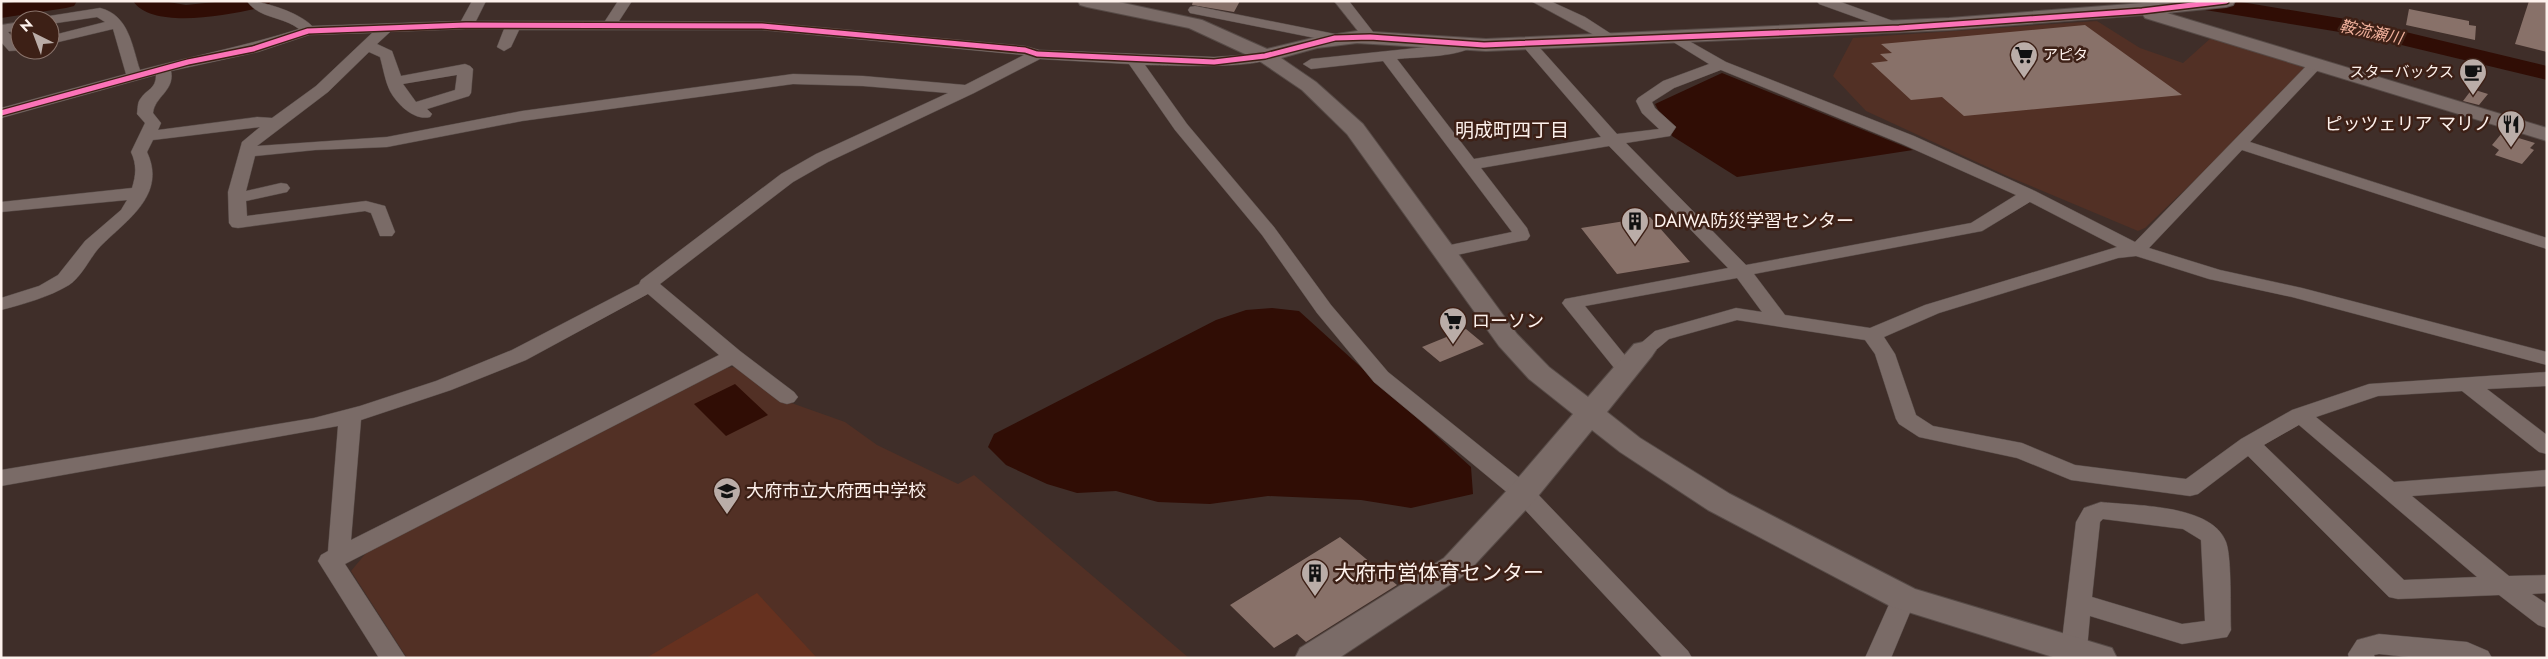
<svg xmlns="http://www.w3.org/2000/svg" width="2548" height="659" font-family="Jost,'Noto Sans JP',sans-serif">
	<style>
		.built { fill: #523025 }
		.green { fill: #66311f }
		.water { fill: #300d05 }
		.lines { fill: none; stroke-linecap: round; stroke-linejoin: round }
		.river { fill: #300d05; fill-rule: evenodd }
		.building { fill: #887169 }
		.minor-casing { stroke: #574b47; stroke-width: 1 }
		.tertiary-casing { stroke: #574b47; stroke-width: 2 }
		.minor { fill: #7a6b67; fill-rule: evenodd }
		.tertiary { fill: #7a6b67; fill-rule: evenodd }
		.cycleway-casing { stroke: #3d2016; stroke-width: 8 }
		.cycleway { stroke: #fb73b8; stroke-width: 5 }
		.labels { text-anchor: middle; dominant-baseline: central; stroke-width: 5; stroke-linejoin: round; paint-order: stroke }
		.far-poi-label { font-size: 15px; fill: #fdf1ec; stroke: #3d2016; text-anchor: start }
		.far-water-label { font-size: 16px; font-style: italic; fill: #f1b19c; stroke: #3d2016 }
		.poi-label { font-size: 18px; fill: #fdf1ec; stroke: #3d2016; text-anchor: start }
		.neighbourhood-label { font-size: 19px; fill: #fdf1ec; stroke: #3d2016 }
		.near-poi-label { font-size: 21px; fill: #fdf1ec; stroke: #3d2016; text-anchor: start }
	</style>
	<rect width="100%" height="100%" fill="#3f2e29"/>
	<!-- built -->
	<path class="built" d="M2097 21 2140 48 2183 63 2212 37 2306 67 2257 120 2145 228 2138 231 2007 176 1866 111 1833 76 1853 38Z
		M739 367 783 400 845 422 877 445 958 484 974 475 1189 658H407L351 571 372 546 721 368Z"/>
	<!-- green -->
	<path class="green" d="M757 593 817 658H646Z"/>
	<!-- water -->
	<path class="water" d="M1722 73 1913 150 1737 177 1672 136 1655 104Z
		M1272 308 1299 311 1471 467 1473 494 1411 508 1361 500 1268 496 1210 504 1158 502 1116 491 1077 493 1047 484 1006 465 988 447 994 434 1216 320 1246 310Z
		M735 384 768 415 726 436 694 404Z"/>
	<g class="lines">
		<!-- river -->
		<path class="river" d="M21 1H77L74 6 66 8 1 18V4Z
			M133 1H163L186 5 225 1H271L268 6C238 13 154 32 133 1Z
			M2182 1H2235L2364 22 2547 66V80L2364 36 2193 8 2185 6Z"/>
	</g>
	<!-- building -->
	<path class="building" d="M1193 1H1240L1234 12 1192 5Z
		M2529 1H2547V52L2515 44Z
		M2409 9 2469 21V25L2476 26 2475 40 2406 25Z
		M2085 25 2182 95 1964 116 1942 97 1911 100 1871 63 1888 61 1880 54 1892 53 1881 44Z
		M2472 89 2488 94 2479 105 2463 101Z
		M2502 133 2535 143 2530 148 2534 150 2522 164 2495 155 2499 150 2492 145Z
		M1650 217 1690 262 1617 274 1581 228Z
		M1466 329 1484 344 1440 362 1422 347Z
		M1340 537 1397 585 1306 642 1297 634 1274 648 1230 605Z"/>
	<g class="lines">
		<!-- minor casing -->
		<g class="minor-casing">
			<path id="minor" d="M247 1C264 1 300 13 312 26L461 21 472 1H486L476 21H605L618 1H632L619 21 762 22 1025 46 1039 50 1214 57 1270 53 1273 56C1263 70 1165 65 1145 65L1187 124 1274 227 1331 305 1388 372 1531 487 1688 651 1692 658H1663L1515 499 1374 382 1317 313 1262 235 1175 130 1129 64 1040 59 974 93 828 162 793 182 660 284 740 351 794 392 798 397 794 402 787 404 780 402 732 365 345 564 406 658H379L318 561 321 555 328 551 338 426 1 486V470L314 418 360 406 436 381 512 350 639 284 641 280 781 174 816 154 948 93 863 86 793 84 522 121 387 147 315 150 255 156 246 191 281 183 287 184 290 188 287 192 246 201 247 216 366 201 385 206 395 232 392 236H380L371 213 365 211 238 228 232 227 229 223 228 192 242 142 260 127 153 140 147 152C168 197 123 222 98 249 89 260 81 277 69 285 49 297 24 304 1 310V298L39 286 58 275 85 241 121 210 127 200 1 212V202L132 188C136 175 137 165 131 152L145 123 137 114C138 109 137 102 141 98 147 89 156 89 156 75L1 118V108L126 74 113 29 50 44V36L105 22 97 17 50 24V20H41L43 17 100 8C129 15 132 46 140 70 193 56 246 46 299 29 283 16 259 19 247 1ZM466 29H504L497 47 504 51 511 47 519 30H762L1024 55 965 85 863 76 793 74 522 111 387 137 257 146 328 92 369 52 380 57C383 67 385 81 390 91 397 104 414 121 430 117L432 114 427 109 469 96 471 93 473 69 470 66 465 64 401 76 392 51 377 44 390 32ZM372 33 316 86 272 118 257 117 158 130 161 123 153 113C155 96 175 91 171 71L258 52 309 35ZM457 75 455 90 416 102 403 84ZM648 294 719 355 351 540 361 420 451 390 526 360Z
				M1334 1H1349L1377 37 1375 40H1365Z
				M1531 1H1550L1585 17 1619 39 1617 42H1607Z
				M1817 1H1838L1904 25 1906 28 1899 32 1894 31 1819 4Z
				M1195 6 1335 34 1342 38 1335 42 1190 13 1188 10 1190 7Z
				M20 22V30L8 32 18 43H20V50H25L9 51 1 42V25Z
				M1675 33 1726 62 1914 136 2035 191 2135 242 2312 60H2322L2325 63 2322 66 2250 142 2547 238V249L2242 150 2149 248 2220 270 2302 288 2547 352V365L2292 297 2209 279 2136 256 2118 258 1939 313 1884 337 1895 354 1916 415 1933 426 2022 443 2075 465 2186 479 2241 439 2292 410 2369 384 2547 372V386L2487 389 2547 435V454L2539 452 2462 391 2378 396 2316 417 2394 482 2547 470V486L2412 496 2509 576 2547 575V593L2532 594 2547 604V628L2538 625 2499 595 2398 599 2389 597 2248 456 2198 494 2190 496 2071 480 2017 458 1919 437 1899 424 1896 419 1875 354 1865 340 1737 320 1669 339 1650 355 1643 356 1636 355 1633 350 1655 331 1736 308 1762 312 1737 278 1585 306 1636 369 1633 374 1626 376 1619 374 1565 307 1562 303 1565 299 1728 268 1609 146 1481 168 1527 228 1530 236 1527 240 1521 241 1443 258 1436 256 1434 252 1436 248 1512 232 1383 61 1311 69 1303 64 1311 59 1455 44 1468 40 1473 41 1475 44C1466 57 1414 57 1397 59L1474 159 1601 137 1521 44 1519 41 1521 38H1531L1617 134 1659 129 1642 113 1636 101 1638 98 1663 81 1709 64 1670 40 1668 37 1670 34ZM1721 70 1902 144 2016 195 1971 223 1746 265 1626 143 1670 136 1676 127 1655 108 1652 102 1674 88ZM2030 202 2117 247 1925 305 1870 328 1785 315 1754 274 1982 231ZM2299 425 2477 577 2404 580 2264 445Z
				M2101 502C2135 506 2212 504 2226 542 2232 558 2230 610 2231 630L2227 637 2182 644 2090 616 2087 649 2083 656H2065L2061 649 2076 522 2084 508ZM2103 519 2183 529 2201 540 2205 621 2182 624 2092 597 2100 522Z
				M1904 589 1913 591 1916 598 1891 658H1865L1895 591Z
				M2379 634 2467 642 2488 651 2492 658H2418L2379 654 2374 655 2375 658H2349L2348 654 2357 640Z"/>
		</g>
		<!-- tertiary casing -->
		<g class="tertiary-casing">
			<path id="tertiary" d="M1078 1H1114L1202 20 1267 49 1317 37 1357 31 1486 39 1949 18 2169 1H2235L2233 5 2226 7 2167 13 2547 128V141L2145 18 2143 15 1949 30 1486 51 1357 43 1317 48 1281 58 1316 82 1363 124 1517 334 1549 367 1588 397 1634 344 1643 342 1652 344 1656 350 1652 356 1607 412 1640 438 1730 494 1915 589 2112 648 2117 658H2056L1892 607 1708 510 1620 452 1592 430 1534 501 1466 574 1339 658H1295L1300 648 1444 558 1512 485 1573 414 1529 379 1499 346 1347 134 1302 90 1258 60 1189 28 1087 7 1080 5Z"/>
		</g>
		<!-- minor -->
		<use href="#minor" class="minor"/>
		<!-- tertiary -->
		<use href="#tertiary" class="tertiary"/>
		<!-- cycleway casing -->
		<g class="cycleway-casing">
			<path id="cycleway" d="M1 113 188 62 253 49 308 31 466 25 762 26 1025 50 1037 54 1214 62 1265 56 1335 38 1370 37 1484 45 1899 28 2142 11 2226 1"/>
		</g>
		<!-- cycleway -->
		<use href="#cycleway" class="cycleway"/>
	</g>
	<!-- icons -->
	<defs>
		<g id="supermarket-pin" transform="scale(1.4375)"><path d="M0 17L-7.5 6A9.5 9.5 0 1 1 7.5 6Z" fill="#baada8" stroke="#3d2016"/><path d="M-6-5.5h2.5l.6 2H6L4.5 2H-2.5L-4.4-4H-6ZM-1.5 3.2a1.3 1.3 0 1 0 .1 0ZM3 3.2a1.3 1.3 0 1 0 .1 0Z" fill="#111"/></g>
		<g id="cafe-pin" transform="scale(1.4375)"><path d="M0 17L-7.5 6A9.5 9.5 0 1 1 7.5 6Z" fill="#baada8" stroke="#3d2016"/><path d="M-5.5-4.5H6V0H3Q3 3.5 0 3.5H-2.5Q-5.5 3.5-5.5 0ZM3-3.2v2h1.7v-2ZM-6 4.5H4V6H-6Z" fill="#111"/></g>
		<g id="restaurant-pin" transform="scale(1.4375)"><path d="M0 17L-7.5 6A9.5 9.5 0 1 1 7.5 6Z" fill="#baada8" stroke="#3d2016"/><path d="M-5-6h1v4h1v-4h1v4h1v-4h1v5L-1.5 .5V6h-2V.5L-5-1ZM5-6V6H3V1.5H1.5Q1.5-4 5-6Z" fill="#111"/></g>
		<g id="building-pin" transform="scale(1.4375)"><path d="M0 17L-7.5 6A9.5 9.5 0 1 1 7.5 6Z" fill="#baada8" stroke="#3d2016"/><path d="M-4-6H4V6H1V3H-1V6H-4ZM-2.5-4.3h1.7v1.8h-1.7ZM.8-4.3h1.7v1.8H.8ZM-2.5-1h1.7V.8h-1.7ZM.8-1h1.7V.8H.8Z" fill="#111"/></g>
		<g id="school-pin" transform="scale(1.4375)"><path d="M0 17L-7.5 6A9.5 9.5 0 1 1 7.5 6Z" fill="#baada8" stroke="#3d2016"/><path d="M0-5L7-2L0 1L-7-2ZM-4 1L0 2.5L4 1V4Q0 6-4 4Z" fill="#111"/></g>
	</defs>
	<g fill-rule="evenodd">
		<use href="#supermarket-pin" x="2024" y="55"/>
		<use href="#cafe-pin" x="2473" y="72"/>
		<use href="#restaurant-pin" x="2511" y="124"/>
		<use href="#building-pin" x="1635" y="221"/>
		<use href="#supermarket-pin" x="1453" y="321"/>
		<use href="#school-pin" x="727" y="491"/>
		<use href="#building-pin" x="1315" y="573"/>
	</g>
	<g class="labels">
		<!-- far-poi labels -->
		<g class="far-poi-label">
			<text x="2043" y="55">アピタ</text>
			<text x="2454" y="72" text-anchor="end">スターバックス</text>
		</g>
		<!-- far-water labels -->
		<g class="far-water-label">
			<text transform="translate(2371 32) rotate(12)">鞍流瀬川</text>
		</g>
		<!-- poi labels -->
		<g class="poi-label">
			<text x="2492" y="124" text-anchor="end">ピッツェリア マリノ</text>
			<text x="1654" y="221">DAIWA防災学習センター</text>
			<text x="1472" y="321">ローソン</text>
			<text x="746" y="491">大府市立大府西中学校</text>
		</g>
		<!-- neighbourhood labels -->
		<g class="neighbourhood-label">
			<text x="1512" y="130">明成町四丁目</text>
		</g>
		<!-- near-poi labels -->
		<g class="near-poi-label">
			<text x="1334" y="573">大府市営体育センター</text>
		</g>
	</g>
	<!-- border -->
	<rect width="2548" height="659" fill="none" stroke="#fdf1ec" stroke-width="5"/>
	<!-- north arrow -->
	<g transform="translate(35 35) rotate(318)"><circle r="24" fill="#3d2016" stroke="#8a746c"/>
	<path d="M0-4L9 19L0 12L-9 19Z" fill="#baada8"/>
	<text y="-8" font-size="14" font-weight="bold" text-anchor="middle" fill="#fdf1ec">N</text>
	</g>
</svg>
